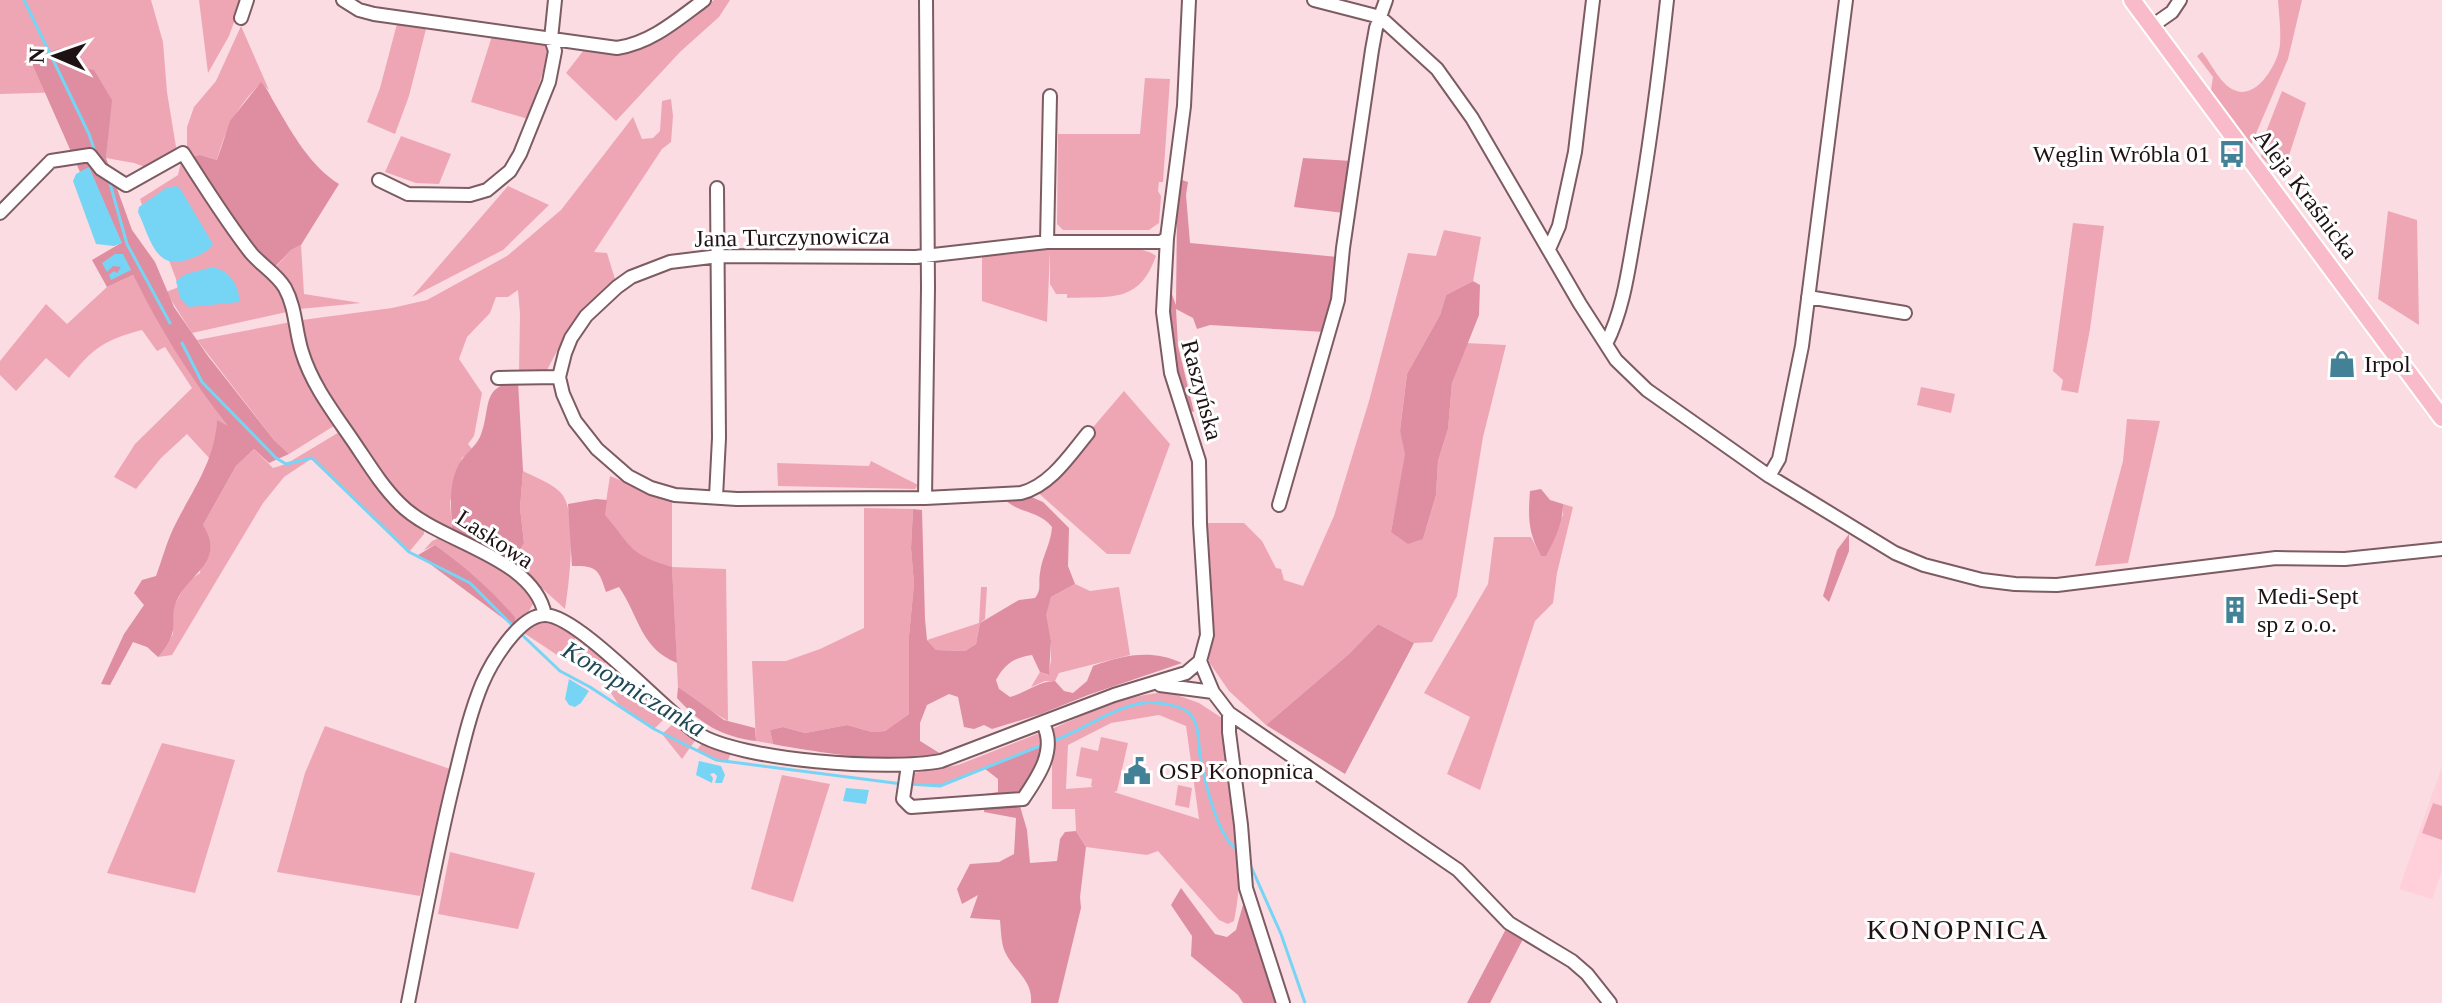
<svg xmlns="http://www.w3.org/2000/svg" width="2442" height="1003" font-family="'Times New Roman',serif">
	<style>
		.built { fill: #ffd0da }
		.green { fill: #eea6b5; fill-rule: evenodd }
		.forest { fill: #de8ea0 }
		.water { fill: #76d5f5 }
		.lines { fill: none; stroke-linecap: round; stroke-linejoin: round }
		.stream { stroke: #76d5f5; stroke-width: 3 }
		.minor-casing { stroke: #7c5c62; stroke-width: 16 }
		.major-casing { stroke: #fff; stroke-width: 20 }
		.minor { stroke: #fff; stroke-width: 12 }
		.major { stroke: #f9bbca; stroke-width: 16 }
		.labels { text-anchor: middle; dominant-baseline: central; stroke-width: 6; stroke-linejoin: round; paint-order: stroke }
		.poi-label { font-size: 24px; fill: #1f1215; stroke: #fff; text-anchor: start }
		.street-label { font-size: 24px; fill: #1f1215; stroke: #fff }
		.water-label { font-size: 26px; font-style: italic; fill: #1d4855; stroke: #fff }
		.quarter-label { font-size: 28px; letter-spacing: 2px; fill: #1f1215; stroke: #fff }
	</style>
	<rect width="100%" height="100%" fill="#fbdce2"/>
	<!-- built -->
	<path class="built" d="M2442 766V871L2432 899 2399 889Z"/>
	<!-- green -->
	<path class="green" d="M0 0H151L163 42 167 92 177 153 148 168 134 163 106 158 108 134 69 92 0 94Z
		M199 0H242L229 36 208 73Z
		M714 0H730L719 17 680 52 616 121 566 73 587 46 634 50Z
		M2278 0H2302L2288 59 2251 145 2211 90 2213 77 2197 56 2202 52C2211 63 2220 84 2234 90 2257 101 2279 62 2280 44 2281 30 2279 14 2278 0Z
		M398 20 427 25 409 96 395 134 367 122 380 88Z
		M241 26 269 90 261 83C238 105 225 129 217 160L200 155 274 269 291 250 301 245 304 294 361 303 300 309 192 333 166 292 179 287 164 247 147 220 140 199 178 175 183 153 187 157V127L194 107 216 81Z
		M492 36 549 43 547 59 528 119 471 102Z
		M1145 78 1170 79 1163 182H1159L1158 191 1161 196 1159 223 1149 230H1063L1057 224 1058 134H1140Z
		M2282 91 2306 103 2282 177 2261 157 2266 132Z
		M671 99 673 116 671 142 662 149 594 252 607 253 615 279 567 332 547 370 519 371 520 314 518 290 508 297H496L490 313 467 337 459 359 482 393 474 436 468 444 473 450 462 458 450 502 452 529C437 522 421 516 408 505 380 483 295 354 302 320L392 308 427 300 507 256 561 210 633 117 642 139 653 138 660 131 662 101Z
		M401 136 451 154 439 184 416 183 385 172Z
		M508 186 549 205 503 250 412 297Z
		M2388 211 2417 220 2419 325 2378 299Z
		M2073 223 2104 226 2090 329 2078 393 2061 390 2063 380 2053 371Z
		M1444 230 1481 237 1473 281 1446 295 1440 315 1407 374 1400 431 1406 452 1391 532 1423 539 1436 495 1438 461 1448 429 1452 383 1466 343 1506 345 1483 437 1457 596 1432 642 1414 643 1378 624 1349 654 1266 725 1229 691 1209 662 1211 571 1206 523H1244L1262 541 1276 568 1281 569 1284 580 1303 586 1334 516 1369 401 1408 253 1436 256Z
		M1050 248C1073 248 1141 242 1156 256 1139 304 1111 296 1067 298V294H1056L1050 284V251L1047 322 982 301V254Z
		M133 275C161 330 192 380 230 428L217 421 216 443 210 459 187 434 161 458 136 489 114 477 135 444 192 388 165 347 157 351 142 330C104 340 93 348 69 378L46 358 16 391 0 375V361L46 304 67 324 107 287Z
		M291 322 337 424 289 454 274 440 197 340Z
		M1921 387 1955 394 1951 413 1917 405Z
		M1124 391 1170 444 1130 554H1107L1035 490 1054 473Z
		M2127 419 2160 421 2128 563 2095 566 2123 461Z
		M341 431 424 528V534L409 552 311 459 284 477 263 503 172 655 158 657 173 634V607L188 581 200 573 203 525 236 466 254 449 273 468 286 464Z
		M871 461 918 485 915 489 778 486 777 463 869 466Z
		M523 471C534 477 552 483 561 493 578 511 569 585 565 609L513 562 524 543 520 508Z
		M610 476 672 501V567L726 569 728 721 702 706 678 687 672 568C628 554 632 546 604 515Z
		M1563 504 1573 507 1557 573 1553 603 1535 621 1480 790 1447 774 1470 717 1424 693 1488 584 1494 537H1531L1541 556 1563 515Z
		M864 508 913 509 911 548 914 584 909 636V714L885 731 872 732 847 725 805 733 783 727 770 730 773 744 756 741 752 661H786L820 649 864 628Z
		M441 537 450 538C479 556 516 572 534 602L529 611 515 622V617C490 590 465 566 435 545L424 550 432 541Z
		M1075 584 1090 591 1119 587 1130 655 1059 673 1055 681H1045L1031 687 1040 672 1048 675 1051 661V641L1045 615 1051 597Z
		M981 587H987L985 619 980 623 976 644 965 651 936 650 927 640 979 623Z
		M540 621 561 625 576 636 568 655 564 653 560 657 524 633Z
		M585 641 607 660 599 670 576 659Z
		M614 665 668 715 654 729 619 705 602 680Z
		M1169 692 1199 703 1222 718C1232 784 1248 855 1234 921L1228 924 1219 920 1158 851 1147 855 1086 847 1076 831 1075 809H1052V729C1090 712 1127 694 1169 692ZM1159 715 1186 726 1199 819 1114 792 1117 791 1128 743 1101 737 1098 751 1081 747 1076 776 1092 779 1091 786 1093 787 1066 789 1068 745 1111 723Z
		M675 722 697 738 682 759 662 734Z
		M325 726 453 770 420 896 277 872 305 773Z
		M1042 732 1045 744 940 786 911 785 914 773 958 765Z
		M703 742 731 753 727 763 696 751Z
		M162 743 235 760 195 893 107 873Z
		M782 775 830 784 793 902 751 889Z
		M1178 785 1192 788 1189 808 1175 805Z
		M2433 803 2442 806V840L2422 833Z
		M450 852 535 873 518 929 438 914Z"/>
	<!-- forest -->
	<path class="forest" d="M61 48 72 66 94 70 112 100 106 158 132 230 155 262 174 307 208 356 274 440 289 454 269 463 254 449 236 466 203 525C227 564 186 573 175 605 172 612 174 622 173 630 171 640 165 649 158 657L147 647 133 642 110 685 101 684 124 634 144 605 134 593 142 580 156 576C162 560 166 544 173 529 191 492 215 462 217 420L228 426C190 378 160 329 133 275L107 287 92 260 121 243 89 168 80 172 31 61 32 53 49 52Z
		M261 82C268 89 270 96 275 104 292 133 310 166 339 184L301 245 291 250 273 269H268L187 159 200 155 217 160 230 121Z
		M1303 158 1352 161 1344 213 1294 207Z
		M1182 180 1188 182 1186 195 1190 243 1338 257 1337 287 1325 332 1210 325 1197 329 1193 318 1176 309 1178 346 1194 412 1187 410C1168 372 1170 325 1168 284L1176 305 1177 214Z
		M1473 281 1480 285 1479 315 1452 383 1448 429 1438 461 1436 495 1423 539 1408 544 1391 532 1405 454 1400 431 1407 374 1440 315 1446 295Z
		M518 381 523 471 520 508 524 543 513 562 452 529C451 507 448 480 461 461 467 452 475 447 480 437 492 409 479 386 518 381Z
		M1541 489 1550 500 1563 504C1563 523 1555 539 1546 556H1541C1528 532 1528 518 1530 491Z
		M1029 496 1043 502 1069 528 1068 566 1075 584 1051 597 1046 615 1051 641 1049 675 1040 672 1032 655C1013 658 1005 664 996 680L999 689 1010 697C1026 693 1038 681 1055 681L1064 691 1073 693 1087 681 1093 666C1124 655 1151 649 1182 663L1088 695 1041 714 992 729 984 725 974 729 964 727 958 697 949 694 927 705 920 723V741L941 754C922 769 801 750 773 744L770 730 783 727 805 733 847 725 872 732 885 731 909 714V636L914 584 911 548 913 509 922 510 925 619 927 640 936 650 965 651 976 644 980 623 1019 600 1035 598C1042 589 1038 583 1040 573 1042 556 1051 544 1052 527 1039 510 1018 514 1003 498Z
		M596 499 607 500 605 515C632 546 628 554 672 567L677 663C640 648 639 616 619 587L606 592C599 570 597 565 572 566L568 504Z
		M1849 534V551L1829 602 1823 596 1837 550Z
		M435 545C465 566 491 590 515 617V622L512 625 418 555Z
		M1378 624 1414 643 1345 774 1266 725 1349 654Z
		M678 687 724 720 755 728 756 741C722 737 699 723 677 698Z
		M1045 744 1043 755 1017 796 1027 830 1030 863 1057 861 1060 839 1065 832 1076 831 1086 847 1080 897 1081 908 1058 1003H1031C1033 980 1014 971 1005 952 1001 943 1001 930 1000 920L970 918 978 895 962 904 957 889 970 864 999 862 1014 854 1016 818 984 812 985 794 998 792V779L984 768Z
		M1181 888 1215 934 1227 937 1236 930 1244 901 1274 996 1286 1003H1243L1238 995 1191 956 1192 936 1171 905Z
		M1507 927 1523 939 1490 1003H1467Z"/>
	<!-- water -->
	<path class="water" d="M89 167 122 243 114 246 96 244 73 181 76 174Z
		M176 186 181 190 213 244C206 254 197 256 186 260 155 271 149 235 138 212L139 207 166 188Z
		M115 254H123L131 270 111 280 109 275 114 271 117 273 121 267 113 266 107 272 102 263Z
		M213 267C231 272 238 284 240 302L189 307 180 298 176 281 186 274Z
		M569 679 589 691 581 703 575 707 569 705 565 699Z
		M699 761 721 766 725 775 722 783H715L717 776 714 773 710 774 713 778 712 783 696 775Z
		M846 788 869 790 866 804 843 801Z"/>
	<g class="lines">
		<!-- stream -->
		<path class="stream" d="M24 0 89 134 95 152
			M109 180 127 244 170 323
			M182 343 202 382 276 458 286 464 312 458 409 552 470 583 513 626
			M519 632 560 671 590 687 654 729 716 760 902 784
			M1053 741C1084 730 1111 708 1143 703 1154 701 1183 705 1190 714 1200 725 1198 743 1200 756 1205 782 1217 836 1238 851
			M909 784 940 786 1045 744
			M1249 862 1281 934 1305 1003"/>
		<!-- minor casing -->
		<g class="minor-casing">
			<path id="minor" d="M343 0 359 10 374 14 617 48C651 43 677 20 704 0
				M1314 0 1380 17 1437 69 1472 118 1580 304 1616 360 1647 390 1769 476 1895 553 1924 565 1982 580 2015 584 2057 585 2276 558 2345 559 2442 549
				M241 18 247 0
				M2152 26 2172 12 2180 0
				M379 180 408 194 470 195 487 190 510 171 520 154 549 82 555 51 551 39 555 0
				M0 213 51 161 90 155 101 169 126 185 183 153C205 187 226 221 251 253 261 265 277 274 285 288 296 308 295 330 302 352 312 385 334 413 353 441 368 463 381 485 400 504 438 543 533 555 545 615
				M1047 242 1050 96
				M1549 249 1559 226 1575 152 1593 0
				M1808 297 1905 313
				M1606 344C1624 309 1629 265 1636 226 1649 151 1659 75 1667 0
				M498 378 559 377
				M1088 433C1070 455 1050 486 1021 493L925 498 737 499 675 495 651 488 628 476 597 449 575 421 563 394 559 377 565 353 571 338 586 316 617 287 631 277 670 262 719 256 916 257 1047 242H1161L1167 238
				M1769 476 1779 459 1802 346 1846 0
				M716 497 719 438 717 188
				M925 498 928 288 926 0
				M1279 505 1338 300 1343 248 1372 50 1376 28 1386 0
				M1200 661 1213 692 1229 713 1458 870 1509 923 1572 961 1587 974 1610 1003
				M1160 685 1213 692
				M1229 713V732L1241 825 1246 888 1283 1003
				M908 765 903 799 911 807 1023 799C1038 777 1057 750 1043 724
				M408 1003C422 932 435 860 452 789 461 754 468 718 482 684 491 663 519 615 545 615 578 615 665 711 697 733 739 761 891 771 941 761L1114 695 1186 673 1200 661 1207 635 1200 524 1199 461 1171 373 1163 312 1167 238 1184 106 1189 0"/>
		</g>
		<!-- major casing -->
		<g class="major-casing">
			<path id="major" d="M2132 0 2442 418"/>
		</g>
		<!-- minor -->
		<use href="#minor" class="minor"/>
		<!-- major -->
		<use href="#major" class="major"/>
	</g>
	<!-- icons -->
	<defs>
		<g id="bus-bare" transform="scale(2.16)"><path d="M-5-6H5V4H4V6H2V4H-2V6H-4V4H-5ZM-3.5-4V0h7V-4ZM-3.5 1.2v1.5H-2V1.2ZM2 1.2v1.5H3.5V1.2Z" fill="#428196" stroke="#fff" stroke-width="2.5" paint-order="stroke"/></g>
		<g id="shop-bare" transform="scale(2.16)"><path d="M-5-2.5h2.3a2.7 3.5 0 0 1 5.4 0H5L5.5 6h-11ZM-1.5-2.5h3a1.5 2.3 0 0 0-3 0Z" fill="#428196" stroke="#fff" stroke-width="2.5" paint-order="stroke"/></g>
		<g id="building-bare" transform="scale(2.16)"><path d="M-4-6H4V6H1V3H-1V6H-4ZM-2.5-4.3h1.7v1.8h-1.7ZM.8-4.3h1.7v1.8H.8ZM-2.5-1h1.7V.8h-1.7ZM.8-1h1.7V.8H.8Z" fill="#428196" stroke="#fff" stroke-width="2.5" paint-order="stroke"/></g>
		<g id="civic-bare" transform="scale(2.16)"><path d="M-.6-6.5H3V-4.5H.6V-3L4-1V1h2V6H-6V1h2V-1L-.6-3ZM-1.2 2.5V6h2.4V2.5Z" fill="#428196" stroke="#fff" stroke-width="2.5" paint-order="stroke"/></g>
	</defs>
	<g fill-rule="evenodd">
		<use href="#bus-bare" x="2232" y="154"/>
		<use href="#shop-bare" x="2342" y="364"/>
		<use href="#building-bare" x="2235" y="610"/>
		<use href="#civic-bare" x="1137" y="771"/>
	</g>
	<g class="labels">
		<!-- poi labels -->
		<g class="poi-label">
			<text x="2210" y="154" text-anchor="end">Węglin Wróbla 01</text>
			<text x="2364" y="364">Irpol</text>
			<text x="2257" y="596">Medi-Sept<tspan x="2257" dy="28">sp z o.o.</tspan></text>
			<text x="1159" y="771">OSP Konopnica</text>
		</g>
		<!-- street labels -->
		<g class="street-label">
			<text transform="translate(2306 194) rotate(53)">Aleja Kraśnicka</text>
			<text transform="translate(792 237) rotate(-1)">Jana Turczynowicza</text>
			<text transform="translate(1202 390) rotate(75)">Raszyńska</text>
			<text transform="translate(495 539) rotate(33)">Laskowa</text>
		</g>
		<!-- water labels -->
		<g class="water-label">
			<text transform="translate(634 689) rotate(31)">Konopniczanka</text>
		</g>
		<!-- quarter labels -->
		<g class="quarter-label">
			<text x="1958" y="929">KONOPNICA</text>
		</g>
	</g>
	<!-- north arrow -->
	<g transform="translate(56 56) rotate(272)" stroke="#ffffff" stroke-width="6" paint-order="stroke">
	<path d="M0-6L14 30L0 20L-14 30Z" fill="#1f1215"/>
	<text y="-12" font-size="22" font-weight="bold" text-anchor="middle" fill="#1f1215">N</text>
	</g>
</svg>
